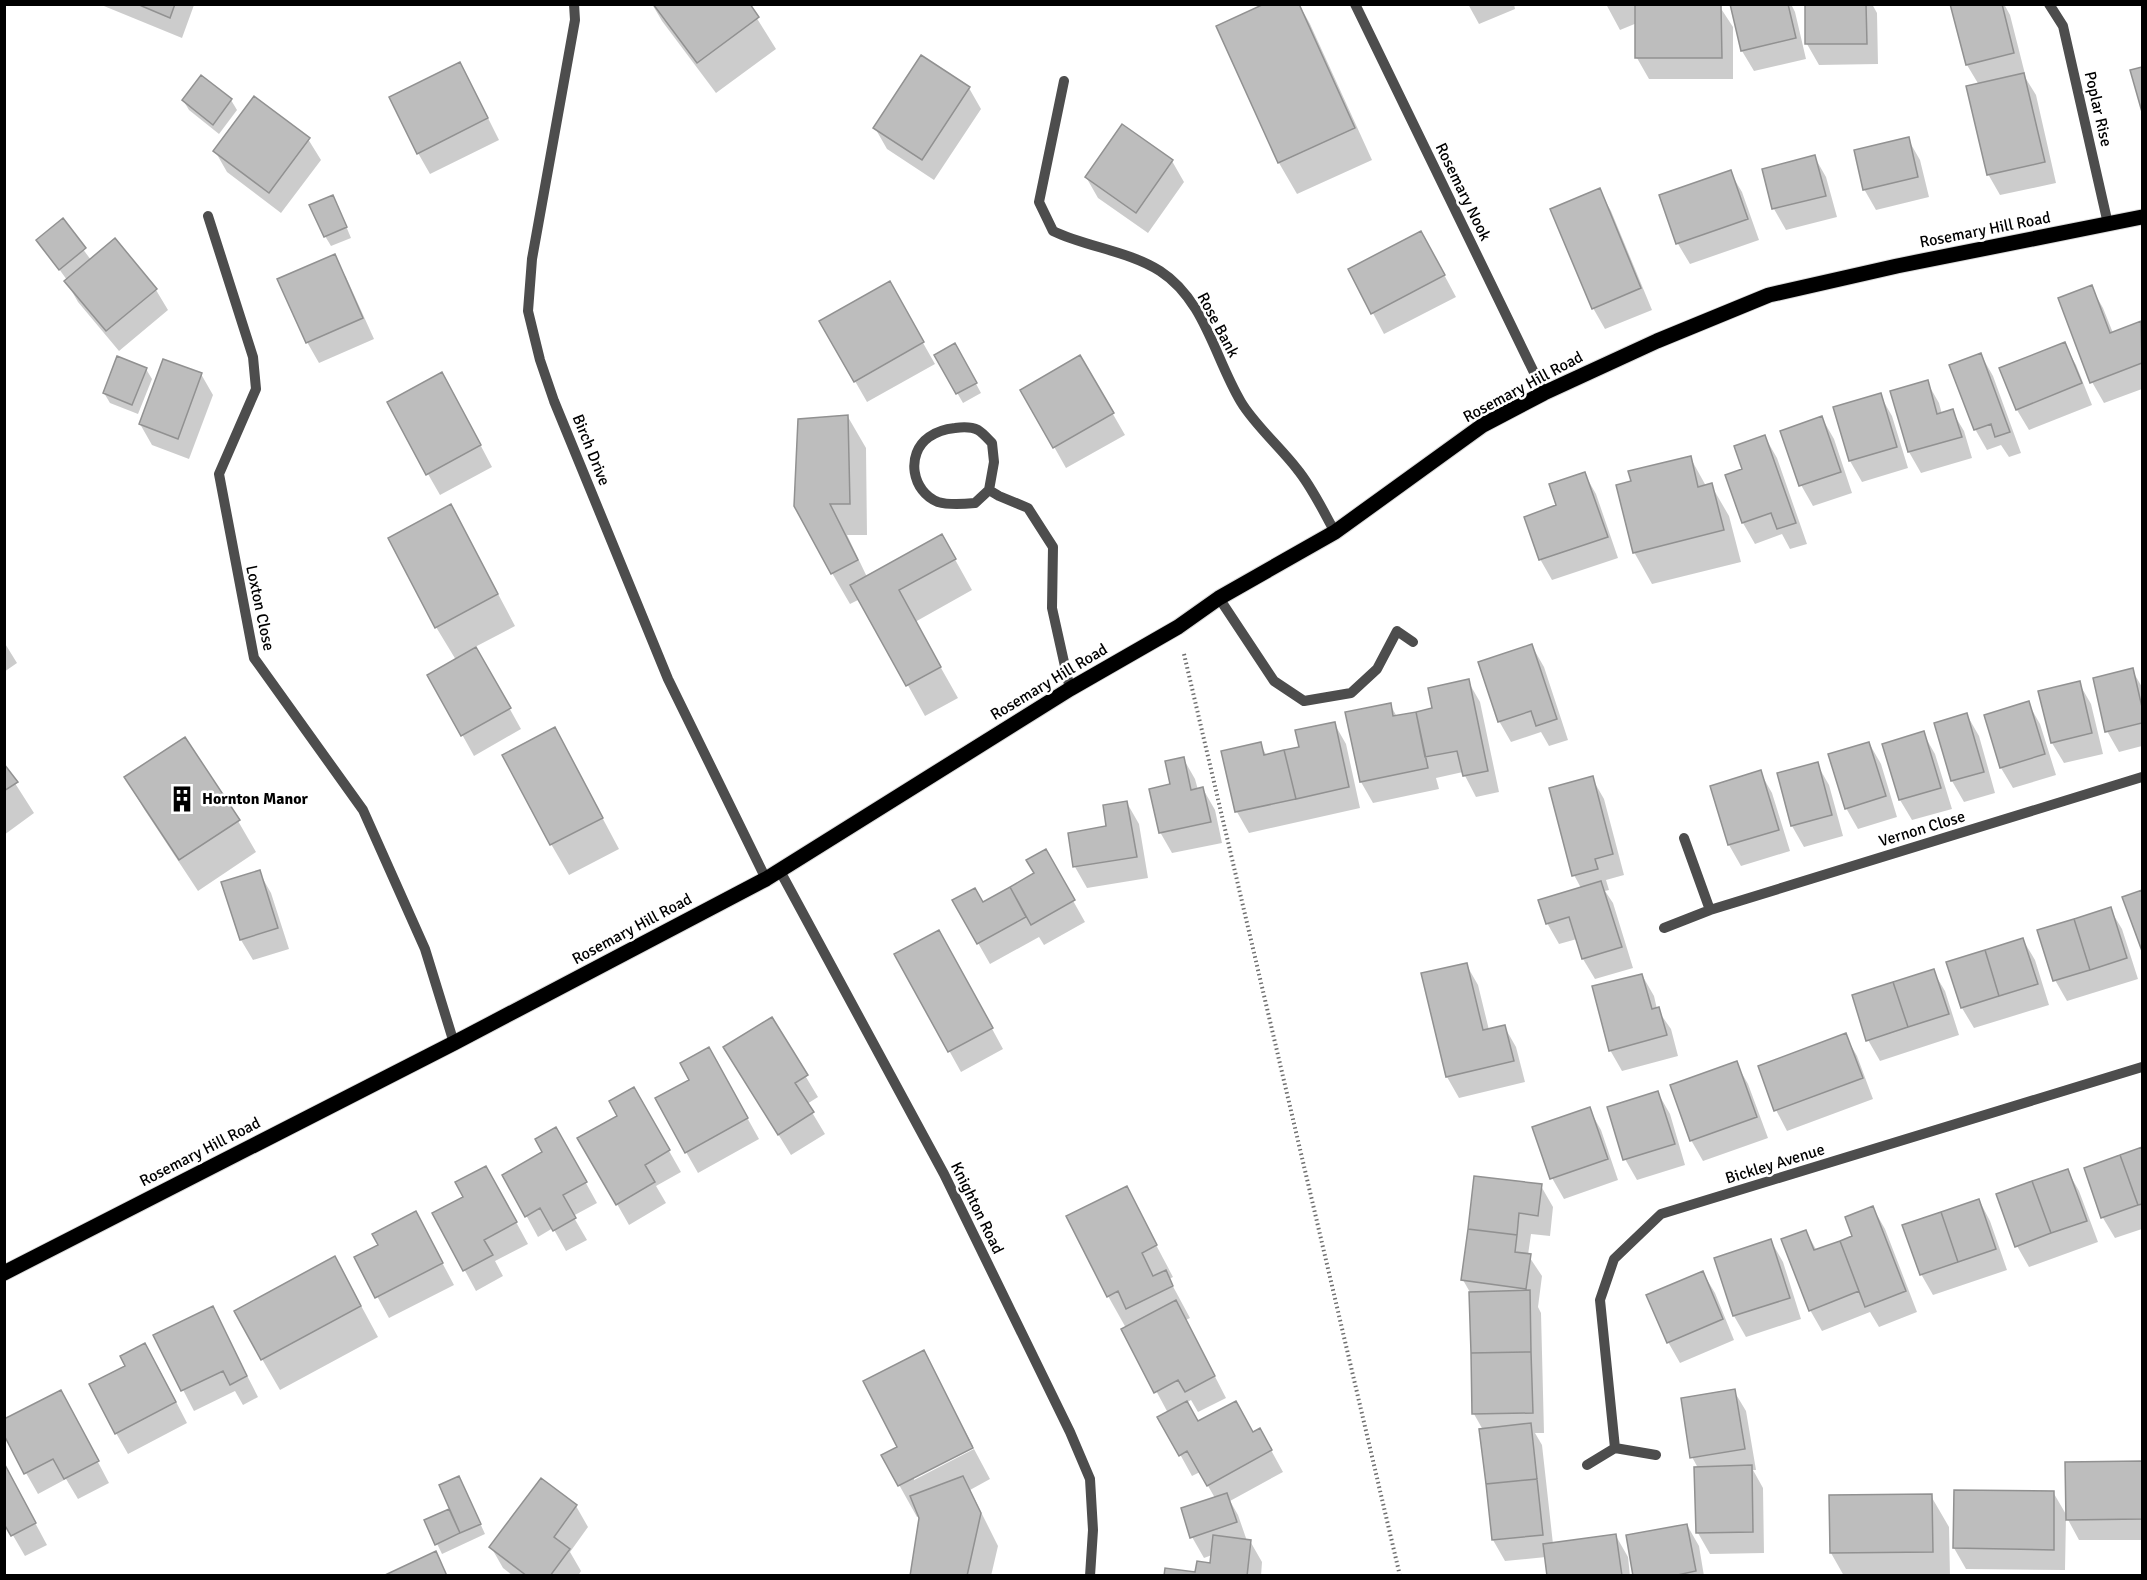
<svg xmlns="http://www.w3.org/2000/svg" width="2147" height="1580" font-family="Signika,sans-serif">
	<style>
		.shadow { fill: #0003 }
		.building { fill: #bdbdbd; stroke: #919191; stroke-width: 1.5 }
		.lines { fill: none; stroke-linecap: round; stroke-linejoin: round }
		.major-casing { stroke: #dbdbdb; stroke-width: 17 }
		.path { stroke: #6f6f6f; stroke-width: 4; stroke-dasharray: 1.5 3; stroke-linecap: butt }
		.minor { stroke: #4d4d4d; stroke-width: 10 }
		.major { stroke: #000; stroke-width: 15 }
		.labels { text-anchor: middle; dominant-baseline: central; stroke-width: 5; stroke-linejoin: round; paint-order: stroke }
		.street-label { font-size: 16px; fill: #000; stroke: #fff }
		.poi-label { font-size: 16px; font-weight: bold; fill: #000; stroke: #fff; text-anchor: start }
	</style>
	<rect width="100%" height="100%" fill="#fff"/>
	<!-- shadow -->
	<path class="shadow" d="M99 4H194V5L182 38Z
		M652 4H748L776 49 716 93 662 21Z
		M1299 4 1310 24 1372 160 1297 194 1279 163 1217 27Z
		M1468 4H1514L1515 9 1479 24Z
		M1606 4 1720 7 1733 27V79H1649L1637 58V23L1620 30Z
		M1731 4H1791L1795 12 1806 59 1754 71 1742 51Z
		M1807 4H1872L1877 13 1878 64 1819 65 1807 44Z
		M1956 4H2004L2010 15 2025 74H2023L2036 95 2056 183 2000 195 1988 174 1979 85 1967 65Z
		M2142 68V107L2131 71Z
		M201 77 231 100 237 110 219 134 189 110 183 100Z
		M471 84 499 140 430 174 418 153Z
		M969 88 981 109 934 180 887 149 875 128Z
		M308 139 321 160 281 213 227 172 215 151Z
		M1908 139 1920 160 1929 197 1876 210 1864 189Z
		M1814 156 1826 177 1837 217 1786 230 1774 209 1764 170Z
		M1172 161 1184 182 1148 233 1098 198 1086 177Z
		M1730 172 1742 192 1759 240 1690 264 1678 244 1661 196Z
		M1599 190 1611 211 1652 310 1605 329 1593 308Z
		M338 207 351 238 331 246 325 236Z
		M62 221 91 260 156 290 168 310 119 351 78 302 66 281 67 280 38 240Z
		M1433 254 1456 297 1384 334 1350 270Z
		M334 256 346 277 374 339 319 363 307 342Z
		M889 283 935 364 867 402 821 322Z
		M2091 287 2103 308 2113 333 2141 323 2142 326V389L2104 403 2092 382Z
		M2064 344 2076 365 2092 405 2029 430 2017 410 2001 369Z
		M955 345 981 393 963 403 936 356Z
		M1981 355 1993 376 2021 453 2009 457 2001 445 1987 450 1975 429Z
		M1080 357 1125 435 1066 468 1022 390Z
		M146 369 152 379 138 414 110 403 104 393Z
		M201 374 213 395 189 459 152 445 140 424Z
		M1927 382 1939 403 1942 414 1952 411 1964 431 1972 458 1921 473 1909 452 1892 392Z
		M454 395 492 467 440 495 428 474Z
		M1880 395 1892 416 1908 468 1862 482 1850 461Z
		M848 417 866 448 867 535H847L867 577 942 536 972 590 915 622 958 698 925 716 860 599 850 604 832 573 799 421Z
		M1822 418 1834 439 1852 493 1813 506 1801 485Z
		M1765 437 1777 458 1807 544 1790 549 1782 534 1755 544 1743 523 1727 476 1744 470Z
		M1690 457 1706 486 1711 485 1729 516 1741 562 1652 584 1634 552 1632 482Z
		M1584 473 1596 494 1618 558 1552 580 1540 559 1558 506Z
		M468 537 515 626 475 647 521 729 474 756 429 675 456 660 436 627Z
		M4 642 17 663 4 672Z
		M1532 646 1544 667 1568 740 1549 746 1541 732 1511 742 1499 721Z
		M2132 670 2142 687V746L2119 752 2107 731Z
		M1468 681 1480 702 1499 792 1476 797 1463 772 1436 778 1439 789 1373 803 1361 782 1390 704 1397 717 1434 709Z
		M2079 683 2091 704 2103 754 2064 763 2052 743Z
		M2028 703 2040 724 2056 775 2013 788 2001 768 1986 716Z
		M1967 715 1979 736 1995 793 1964 802 1952 781 1936 724Z
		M1334 723 1346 744 1360 808 1249 833 1237 812 1223 752 1260 744 1267 756 1301 748Z
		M555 729 619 849 569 875 551 844Z
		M1923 733 1935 754 1952 809 1912 820 1900 800Z
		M1869 743 1881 764 1897 817 1858 829 1846 808Z
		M1183 758 1195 779 1198 790 1203 789 1215 810 1222 843 1172 853 1160 832 1172 786Z
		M1817 764 1829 785 1843 836 1804 847 1792 826 1778 774Z
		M4 766 34 813 4 835Z
		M1760 772 1772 793 1790 851 1741 866 1729 845 1712 787Z
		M126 778 238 821 256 852 198 891 144 809Z
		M1592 778 1604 799 1624 875 1606 880 1609 890 1605 891 1613 903 1633 968 1595 979 1583 959 1577 939 1559 944 1547 923 1581 888 1574 875Z
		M1127 803 1139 824 1148 878 1087 888 1075 867 1069 834 1108 828Z
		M1045 851 1085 922 1044 945 1039 937 990 964 954 901 982 904 1036 874Z
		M259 872 271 893 289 949 253 960 241 940 223 883Z
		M2142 891V947L2124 898Z
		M2110 909 2122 929 2138 979 2067 1001 2055 980Z
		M2023 940 2035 960 2049 1005 1974 1028 1962 1008Z
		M951 953 1003 1049 961 1072 896 955Z
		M1466 964 1478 985 1489 1030 1504 1026 1516 1047 1525 1082 1459 1098 1447 1077 1423 975Z
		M1933 971 1945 991 1959 1035 1880 1061 1868 1040Z
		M1642 975 1654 996 1657 1009 1671 1029 1678 1056 1622 1071 1610 1050Z
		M771 1019 818 1097 807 1104 825 1134 791 1155 737 1068Z
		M1845 1035 1857 1056 1873 1099 1787 1131 1776 1110Z
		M1736 1063 1748 1084 1768 1138 1703 1161 1691 1140Z
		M720 1069 759 1139 698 1173 686 1152Z
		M634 1089 681 1172 656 1186 666 1203 629 1225 580 1139 619 1116Z
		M1658 1093 1670 1114 1685 1165 1637 1180 1625 1159Z
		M1589 1109 1601 1130 1618 1180 1564 1199 1552 1178Z
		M556 1129 597 1203 573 1216 587 1240 566 1251 553 1228 538 1237 504 1175 544 1153Z
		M2142 1149V1229L2115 1238 2103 1218 2086 1169Z
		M2067 1170 2079 1191 2098 1242 2029 1267 2017 1246Z
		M1541 1186 1553 1207 1550 1236 1531 1234 1528 1255 1542 1276 1538 1307 1541 1313 1544 1433H1535L1542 1445 1553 1544 1616 1536 1628 1557 1630 1576H1549L1546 1557 1505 1561 1493 1540 1481 1430H1483L1474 1414 1471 1294 1463 1280Z
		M1126 1188 1173 1277 1169 1279 1190 1318 1186 1320 1226 1398 1198 1412 1191 1400 1186 1403 1198 1423 1253 1434 1260 1430 1283 1472 1230 1501 1238 1515 1247 1541H1250L1262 1562 1261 1576H1165L1197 1573 1211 1564 1212 1555 1204 1558 1192 1537 1215 1498 1200 1472 1192 1476 1160 1418 1168 1413 1123 1329 1126 1328 1108 1296Z
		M498 1189 528 1244 495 1261 503 1276 476 1291 434 1214Z
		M1979 1200 1990 1221 2007 1270 1933 1295 1921 1274Z
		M1873 1208 1885 1229 1917 1312 1879 1327 1870 1312 1822 1331 1810 1310 1806 1232 1817 1251 1854 1237Z
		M427 1234 454 1285 389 1318 356 1258Z
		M1771 1241 1783 1262 1801 1319 1746 1337 1734 1316 1716 1259Z
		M1703 1273 1715 1293 1734 1340 1680 1363 1668 1342Z
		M352 1289 378 1337 280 1390 262 1359Z
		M212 1307 258 1397 243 1405 235 1391 194 1411 155 1336Z
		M923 1352 973 1446 914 1477V1480L974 1449 990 1479 970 1490 998 1546 991 1576H911L919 1516 917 1517 883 1456 899 1447Z
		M157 1365 187 1423 128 1454 116 1433 127 1366Z
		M1734 1391 1746 1411 1756 1470H1753L1763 1488 1764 1553 1710 1554 1698 1533V1468L1692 1457Z
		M72 1413 109 1483 78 1499 66 1479 38 1494 26 1473Z
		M2067 1463H2142V1540H2079L2066 1516 2065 1570 1966 1569 1954 1548 2053 1492 2067 1516Z
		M4 1465 47 1545 25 1556 4 1520Z
		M464 1488 485 1534 442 1554 426 1521 451 1510Z
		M1931 1496 1949 1527 1950 1576H1844L1831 1553Z
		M576 1506 588 1527 570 1552 581 1571 578 1576H513L503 1568 491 1547Z
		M1687 1525 1699 1546 1704 1576H1635Z"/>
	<!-- building -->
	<path class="building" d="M137 4H175L170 18Z
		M653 4H750L759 17 697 63Z
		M1264 4H1299L1355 128 1278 163 1216 26Z
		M1730 4H1788L1796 38 1741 51Z
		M1805 4H1866L1867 44H1805Z
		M1950 4H2002L2014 53 1966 65Z
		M1635 5H1721L1722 58H1635Z
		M921 55 970 87 922 160 873 128Z
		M460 62 488 118 417 154 389 97Z
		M2142 67V112L2130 70Z
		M2024 73 2045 162 1987 175 1966 86Z
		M201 75 232 99 213 125 182 100Z
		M254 96 310 138 269 193 213 151Z
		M1122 124 1173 160 1136 213 1085 177Z
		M1909 137 1918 177 1863 190 1854 150Z
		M1815 155 1826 196 1772 209 1762 169Z
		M1731 170 1748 219 1676 244 1659 195Z
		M1600 188 1641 288 1592 309 1550 209Z
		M333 195 347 227 324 237 309 205Z
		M63 218 86 248 59 270 36 240Z
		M1421 231 1445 275 1371 314 1348 269Z
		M115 238 157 289 106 331 64 281Z
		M335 254 363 318 306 343 277 279Z
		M890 281 924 342 854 382 819 321Z
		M2092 285 2110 333 2141 321 2142 363 2090 383 2058 298Z
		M2065 342 2082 383 2016 410 1999 368Z
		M955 343 977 383 956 394 934 355Z
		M1981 353 2010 432 1995 437 1991 424 1974 430 1949 365Z
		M1080 355 1114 413 1053 448 1020 390Z
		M117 356 147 368 132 405 103 393Z
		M163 359 202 373 178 439 139 424Z
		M442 372 481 445 426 475 387 402Z
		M1928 380 1937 414 1953 409 1962 437 1908 452 1890 391Z
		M1881 393 1897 447 1849 461 1833 407Z
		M848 415 850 504H830L858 560 831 574 794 506 798 419Z
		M1822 416 1841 472 1799 486 1780 431Z
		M1765 435 1796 523 1777 529 1771 513 1742 523 1725 475 1742 469 1734 446Z
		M1691 456 1698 487 1712 483 1724 530 1633 553 1616 485 1631 481 1628 471Z
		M1585 472 1608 537 1539 560 1524 517 1556 505 1549 484Z
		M451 504 498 594 435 628 388 538Z
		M942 534 956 559 899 590 941 667 906 686 850 585Z
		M1532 644 1557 719 1536 726 1531 711 1498 722 1478 662Z
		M476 647 511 708 461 736 427 675Z
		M2133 668 2142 707V723L2105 732 2093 678Z
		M1469 679 1488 771 1463 776 1457 751 1425 757 1416 712 1432 708 1428 688Z
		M2080 681 2092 733 2051 743 2038 691Z
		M2029 701 2045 754 2000 768 1984 715Z
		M1391 703 1393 716 1416 712 1428 768 1360 782 1345 712Z
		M1967 713 1984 772 1951 781 1934 723Z
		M1335 722 1349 787 1296 799 1284 750 1299 747 1295 730Z
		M555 727 603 818 550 845 502 755Z
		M1924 731 1941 788 1899 800 1882 744Z
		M185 737 240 820 179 860 124 777Z
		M1261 742 1264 755 1284 750 1296 799 1235 812 1221 751Z
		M1869 742 1886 796 1845 809 1828 754Z
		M1184 757 1191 790 1203 787 1211 822 1159 833 1149 789 1170 784 1165 761Z
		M1818 762 1832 815 1791 826 1777 773Z
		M4 764 18 782 4 791Z
		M1761 770 1779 830 1728 845 1710 786Z
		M1593 776 1613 854 1595 859 1598 869 1572 876 1549 788Z
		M1127 801 1137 857 1073 867 1068 833 1106 826 1103 805Z
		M1046 849 1075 900 1031 925 1010 887 1034 873 1026 860Z
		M260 870 278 928 240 940 221 882Z
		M1601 881 1622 947 1582 959 1569 917 1546 924 1538 900Z
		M1010 887 1026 917 977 944 952 900 975 888 983 902Z
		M2142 890V951L2122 897Z
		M2111 907 2127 958 2090 970 2074 919Z
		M2074 919 2090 970 2053 981 2037 930Z
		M939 930 993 1028 948 1052 894 954Z
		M2023 938 2038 984 1999 996 1985 950Z
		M1985 950 1999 996 1961 1008 1946 962Z
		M1467 963 1483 1030 1505 1025 1514 1061 1446 1077 1421 973Z
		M1934 969 1949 1014 1908 1027 1893 982Z
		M1642 974 1652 1009 1659 1007 1667 1035 1609 1051 1592 986Z
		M1893 982 1908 1027 1866 1041 1852 995Z
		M772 1017 808 1075 795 1083 814 1112 778 1135 723 1047Z
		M1846 1033 1863 1078 1774 1111 1758 1066Z
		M709 1047 748 1118 685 1153 655 1098 689 1080 680 1063Z
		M1737 1061 1757 1117 1690 1141 1670 1085Z
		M634 1087 670 1150 645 1165 655 1182 616 1205 577 1138 617 1116 609 1101Z
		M1658 1091 1675 1144 1623 1160 1607 1107Z
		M1590 1107 1608 1159 1550 1179 1532 1127Z
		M556 1127 587 1182 563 1195 576 1218 553 1231 540 1208 525 1217 502 1175 542 1152 535 1139Z
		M2142 1147V1204L2138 1205 2120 1155Z
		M2120 1155 2138 1205 2101 1218 2084 1168Z
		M486 1166 517 1222 484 1240 493 1255 463 1271 432 1213 463 1197 455 1182Z
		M2068 1169 2087 1221 2051 1233 2032 1181Z
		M1474 1176 1542 1184 1538 1216 1519 1213 1517 1235 1468 1229Z
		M2032 1181 2051 1233 2015 1247 1996 1194Z
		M1127 1186 1157 1245 1142 1253 1153 1276 1166 1270 1173 1286 1126 1309 1118 1291 1107 1297 1066 1216Z
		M1979 1199 1996 1249 1958 1262 1941 1212Z
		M1873 1206 1906 1291 1865 1307 1840 1241 1852 1236 1845 1217Z
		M416 1211 443 1263 375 1298 354 1257 378 1245 372 1234Z
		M1941 1212 1958 1262 1920 1275 1902 1225Z
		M1468 1229 1517 1235 1515 1252 1531 1254 1526 1289 1461 1280Z
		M1806 1230 1814 1250 1840 1241 1859 1291 1809 1311 1781 1239Z
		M1771 1239 1790 1298 1733 1316 1714 1258Z
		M335 1256 361 1306 261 1360 234 1311Z
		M1703 1271 1723 1319 1667 1343 1646 1295Z
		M1530 1290 1531 1352 1471 1353 1469 1292Z
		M1176 1300 1215 1376 1185 1392 1178 1380 1154 1393 1121 1329Z
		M213 1306 247 1376 230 1385 223 1371 181 1391 153 1335Z
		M145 1343 176 1402 115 1434 89 1384 125 1366 120 1356Z
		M924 1350 973 1448 898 1486 881 1455 897 1447 863 1381Z
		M1531 1352 1533 1413 1472 1414 1471 1353Z
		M1735 1389 1745 1449 1690 1458 1681 1398Z
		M61 1390 99 1461 64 1479 53 1459 24 1474 4 1435V1419Z
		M1187 1401 1198 1421 1236 1401 1253 1432 1260 1428 1272 1450 1207 1486 1187 1451 1179 1456 1157 1417Z
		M1531 1423 1537 1479 1486 1484 1479 1429Z
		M2142 1461V1519L2066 1520 2065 1462Z
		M4 1463 36 1523 11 1536 4 1524Z
		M1752 1465 1753 1532 1696 1533 1694 1467Z
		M459 1476 481 1524 460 1533 439 1485Z
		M963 1476 981 1513 967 1576H910L919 1518 910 1496Z
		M541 1478 577 1505 554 1537 570 1549 550 1576H527L489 1547Z
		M1537 1479 1543 1535 1492 1540 1486 1484Z
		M1954 1490 2054 1491V1550L1953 1548Z
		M1227 1493 1237 1522 1190 1538 1181 1508Z
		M1932 1494 1933 1552 1830 1553 1829 1495Z
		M449 1509 460 1533 435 1545 424 1520Z
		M1687 1524 1696 1571 1673 1576H1633L1626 1535Z
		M1616 1534 1622 1576H1547L1543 1544Z
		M1213 1535 1251 1540 1247 1576H1164L1165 1568 1195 1572 1197 1561 1210 1563Z
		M436 1551 447 1576H383Z"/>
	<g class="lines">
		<!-- major casing -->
		<g class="major-casing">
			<path id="major" d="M4 1273 454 1043 766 879 1070 689 1178 627 1219 598 1335 532 1483 425 1544 393 1657 341 1769 295 1897 266 2142 217"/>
		</g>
		<!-- path -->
		<path class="path" d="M1184 654 1400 1576"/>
		<!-- minor -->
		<path class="minor" d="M574 4 575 20 532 259 528 311 540 360 554 401 668 679 766 879
			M1355 4 1544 393
			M2049 4 2063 26 2108 224
			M1064 81 1039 202 1053 231C1086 247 1129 251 1160 271 1205 300 1215 359 1241 402 1254 424 1281 448 1297 469 1312 487 1323 511 1335 532
			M208 216 253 357 256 389 219 474 254 658 363 810 425 949 454 1043
			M989 490 975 503C965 504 948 505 938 502 912 492 905 454 929 437 936 432 946 429 955 428 962 427 972 427 978 430 983 433 988 439 992 443L994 462 989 490 999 496 1028 508 1053 547 1052 608 1070 689
			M1219 598 1274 681 1304 701 1351 693 1377 669 1397 631 1413 642
			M780 871 944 1174 1070 1432 1090 1479 1093 1530 1090 1576
			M1710 910 2142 777
			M1664 928 1710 910 1684 838
			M1615 1448 1600 1300 1614 1259 1661 1214 2142 1067
			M1587 1465 1615 1448 1656 1455"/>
		<!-- major -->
		<use href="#major" class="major"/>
	</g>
	<!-- icons -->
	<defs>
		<g id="building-bare" transform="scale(2.07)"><path d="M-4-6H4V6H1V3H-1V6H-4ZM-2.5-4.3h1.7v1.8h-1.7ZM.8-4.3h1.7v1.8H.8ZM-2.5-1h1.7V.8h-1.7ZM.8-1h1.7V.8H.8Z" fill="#000" stroke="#fff" stroke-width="2.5" paint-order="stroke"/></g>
	</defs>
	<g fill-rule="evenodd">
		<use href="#building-bare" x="182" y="799"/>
	</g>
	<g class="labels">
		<!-- street labels -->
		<g class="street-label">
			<text transform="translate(2098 109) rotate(77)">Poplar Rise</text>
			<text transform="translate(1463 192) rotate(64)">Rosemary Nook</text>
			<text transform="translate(1985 230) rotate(-11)">Rosemary Hill Road</text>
			<text transform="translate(1218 325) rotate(62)">Rose Bank</text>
			<text transform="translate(1523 387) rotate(-28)">Rosemary Hill Road</text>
			<text transform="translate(591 450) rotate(68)">Birch Drive</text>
			<text transform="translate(260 608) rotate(78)">Loxton Close</text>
			<text transform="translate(1049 682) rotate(-31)">Rosemary Hill Road</text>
			<text transform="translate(1922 829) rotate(-17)">Vernon Close</text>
			<text transform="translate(632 929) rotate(-28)">Rosemary Hill Road</text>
			<text transform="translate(200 1152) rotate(-27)">Rosemary Hill Road</text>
			<text transform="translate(1775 1164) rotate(-17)">Bickley Avenue</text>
			<text transform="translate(977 1208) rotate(64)">Knighton Road</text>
		</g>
		<!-- poi labels -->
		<g class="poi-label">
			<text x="202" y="799">Hornton Manor</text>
		</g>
	</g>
	<!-- border -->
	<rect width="2147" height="1580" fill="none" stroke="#000000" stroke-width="12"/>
</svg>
